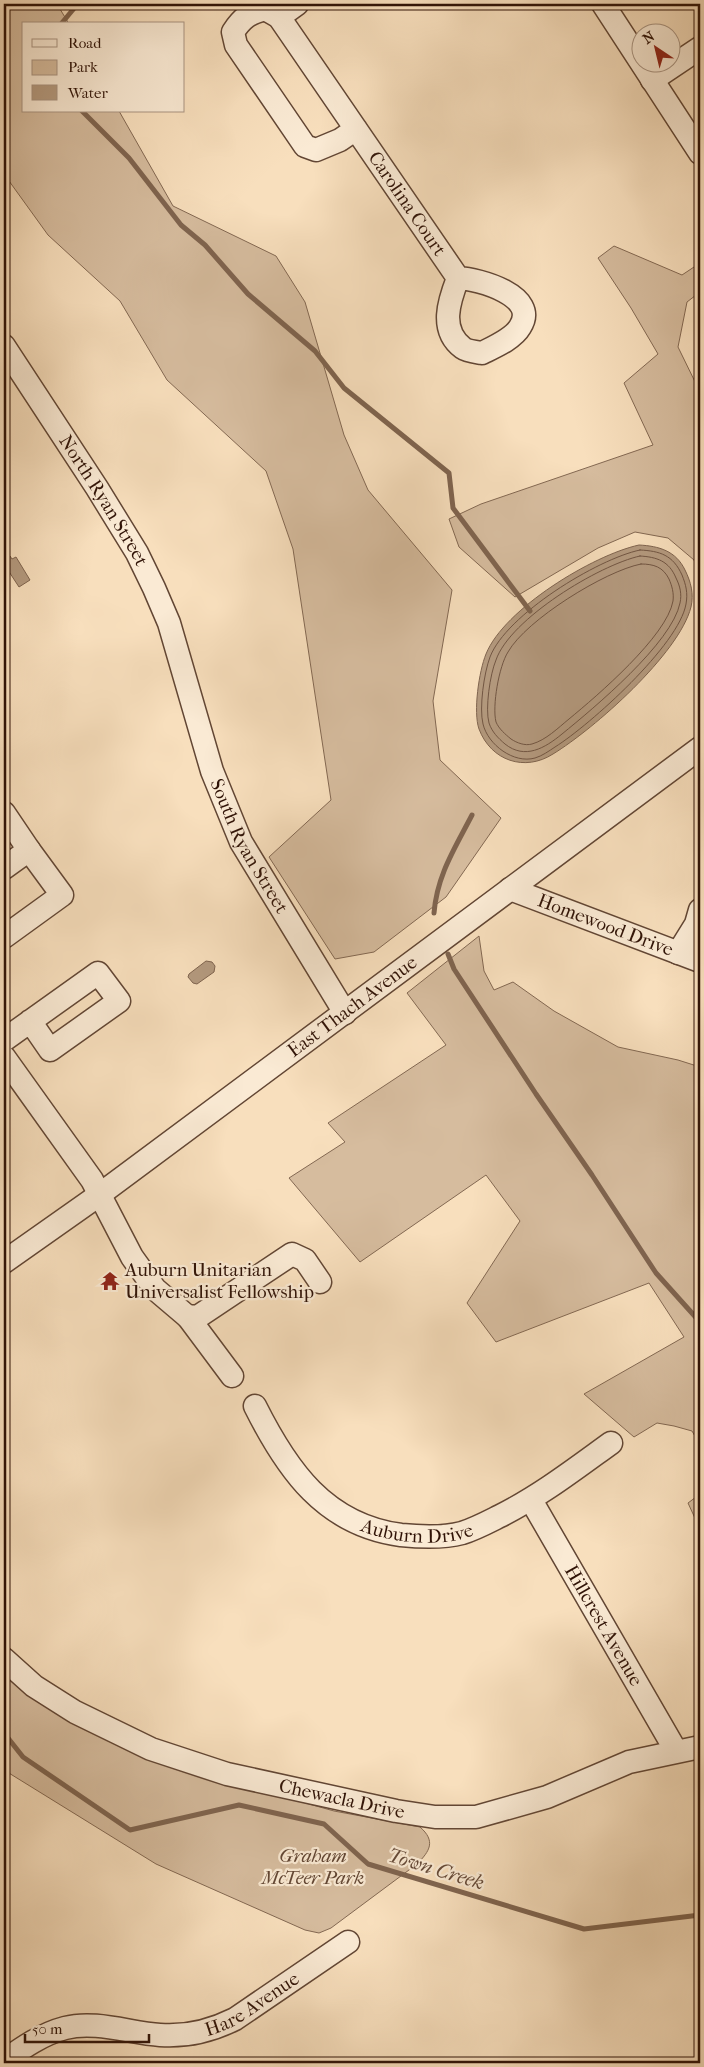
<svg xmlns="http://www.w3.org/2000/svg" width="704" height="2067" font-family="'IM FELL French Canon',serif">
	<style>
		.green { fill: #d6bc9e; stroke: #836852 }
		.water { fill: #b49a7f; stroke: #7f644f }
		.lines { fill: none; stroke-linecap: round; stroke-linejoin: round }
		.shore { stroke: #725643; stroke-width: 1 }
		.stream { stroke: #7f644f; stroke-width: 5 }
		.minor-casing { stroke: #624634; stroke-width: 25 }
		.minor { stroke: #faead4; stroke-width: 22 }
		.labels { text-anchor: middle; dominant-baseline: central; stroke-width: 4.5; stroke-linejoin: round; paint-order: stroke }
		.street-label { font-size: 19px; fill: #301307; stroke: #faead4 }
		.poi-label { font-size: 19px; fill: #301307; stroke: #faead4; text-anchor: start }
		.park-label { font-size: 19px; font-style: italic; fill: #624634; stroke: #faead4 }
		.water-label { font-size: 20px; font-style: italic; fill: #654937; stroke: #faead4 }
	</style>
	<rect width="100%" height="100%" fill="#f8dfbd"/>
	<filter id="stains"><feTurbulence type="fractalNoise" baseFrequency=".004" numOctaves="4"/><feColorMatrix values="0 0 0 0 .2 0 0 0 0 .09 0 0 0 0 .02 0 0 0 .5 -.17"/></filter>
	<radialGradient id="worn" r=".72"><stop offset=".6" stop-color="#630" stop-opacity="0"/><stop offset="1" stop-color="#630" stop-opacity=".3"/></radialGradient>
	<!-- green -->
	<path class="green" d="M4 4H57L69 24H24V111H119L173 206 276 256 305 302 344 435 368 490 452 590 433 701 440 760 501 818 446 897 374 952 335 959 269 857 331 800 293 549 266 471 167 380 120 301 48 235 4 174Z
		M614 246 682 275 700 263V292L687 302 678 347 700 392V579L694 560 668 538 635 532 598 548 515 597 459 547 449 519 481 504 653 445 624 383 658 354 631 308 598 258Z
		M479 936 484 971 494 990 513 982 554 1011 618 1047 678 1060 700 1067V1445L692 1431 674 1426 657 1423 634 1437 584 1394 684 1337 649 1283 496 1342 467 1303 520 1221 486 1175 360 1262 289 1178 345 1142 328 1123 446 1045 407 993Z
		M700 1494V1529L688 1503Z
		M4 1673 159 1762 334 1811 420 1827C436 1841 430 1851 417 1864L331 1928 319 1933 305 1930 156 1864 4 1770Z"/>
	<!-- water -->
	<path class="water" d="M639 545C659 546 676 551 685 570 691 582 694 594 691 607 679 654 594 729 553 754 525 772 491 761 479 729 473 712 479 671 486 654 504 609 593 555 639 545Z
		M10 556 12 559 16 557 30 580 19 587 4 564 8 562 6 559Z
		M206 961 212 962 215 966 214 972 197 984 193 983 188 977 189 974Z"/>
	<g class="lines">
		<!-- shore -->
		<path class="shore" d="M640 550C660 551 673 555 682 575 686 585 688 593 686 604 679 645 590 725 555 747 549 751 542 756 535 758 514 764 488 745 483 724 479 708 484 673 490 657 506 615 597 559 640 550Z
			M640 556C657 557 669 561 676 578 680 586 682 594 680 603 672 643 594 708 562 734 545 748 525 760 505 744 498 738 492 732 489 723 485 709 490 674 496 660 510 619 599 565 640 556Z
			M641 564C654 564 663 567 669 579 672 586 674 593 673 601 667 636 597 696 569 719 558 728 546 740 532 744 525 746 517 743 511 739 505 734 499 729 496 722 492 706 499 666 508 652 526 620 605 571 641 564Z"/>
		<!-- stream -->
		<path class="stream" d="M61 24 76 6
			M82 111 129 158 181 225 205 245 248 294 315 351 344 388 449 473 453 508 530 611
			M434 913C437 875 455 848 472 815
			M448 954 454 969 536 1094 592 1175 656 1273 700 1322
			M4 1733 23 1757 130 1830 239 1805 324 1824 368 1864 584 1929 700 1915"/>
		<!-- minor casing -->
		<g class="minor-casing">
			<g id="minor">
				<path d="M603 4 700 153"/>
				<path d="M279 17 297 4"/>
				<path d="M652 80 700 48"/>
				<path id="s1" d="M356 129 340 140 316 150 305 146 236 45 233 32C242 18 249 13 265 9L279 17 458 278C479 279 540 296 520 327 513 339 494 347 482 353 476 352 467 351 463 348 439 330 449 301 458 278"/>
				<path id="s2" d="M4 346 97 488 137 553 154 588 169 623 212 771 241 842 345 1013"/>
				<path d="M4 813 29 850"/>
				<path d="M4 868 29 850 62 895 4 937"/>
				<path id="s3" d="M510 889 700 961"/>
				<path d="M678 953 696 924 700 910"/>
				<path d="M4 1040 98 973 119 1001 50 1050 30 1021"/>
				<path d="M4 1057 92 1180 132 1257 155 1289 188 1317 232 1376"/>
				<path id="s4" d="M4 1262 99 1195 700 748"/>
				<path d="M188 1317 199 1316 292 1254 305 1260 320 1282"/>
				<path id="s5" d="M255 1406C287 1470 325 1525 401 1535 421 1537 443 1538 462 1533 475 1529 488 1522 500 1516 540 1496 575 1469 611 1443"/>
				<path id="s6" d="M531 1500 676 1751"/>
				<path id="s7" d="M4 1659 34 1686 75 1712 151 1749 227 1774 396 1811 435 1817H476L547 1797 629 1762 700 1747"/>
				<path id="s8" d="M4 2061C22 2048 42 2034 65 2028 95 2020 130 2033 160 2035 187 2037 211 2031 235 2019L348 1942"/>
			</g>
		</g>
		<!-- minor -->
		<use href="#minor" class="minor"/>
	</g>
	<!-- icons -->
	<defs>
		<g id="temple-bare" transform="scale(1.5)"><path d="M0-6L5-2H3V0L6.5 2.5H4V6H1.5V3h-3V6H-4V2.5H-6.5L-3 0V-2H-5Z" fill="#8f2418" stroke="#faead4" stroke-width="2.5" paint-order="stroke"/></g>
	</defs>
	<g fill-rule="evenodd">
		<use href="#temple-bare" x="110" y="1281"/>
	</g>
	<g class="labels">
		<!-- street labels -->
		<g class="street-label">
			<text stroke="none"><textPath href="#s1" startOffset="476">Carolina Court</textPath></text>
			<text stroke="none"><textPath href="#s2" startOffset="184">North Ryan Street</textPath></text>
			<text stroke="none"><textPath href="#s2" startOffset="561">South Ryan Street</textPath></text>
			<text stroke="none"><textPath href="#s3" startOffset="102">Homewood Drive</textPath></text>
			<text stroke="none"><textPath href="#s4" startOffset="432">East Thach Avenue</textPath></text>
			<text stroke="none"><textPath href="#s5" startOffset="220">Auburn Drive</textPath></text>
			<text stroke="none"><textPath href="#s6" startOffset="145">Hillcrest Avenue</textPath></text>
			<text stroke="none"><textPath href="#s7" startOffset="371">Chewacla Drive</textPath></text>
			<text stroke="none"><textPath href="#s8" startOffset="265">Hare Avenue</textPath></text>
		</g>
		<!-- poi labels -->
		<g class="poi-label">
			<text x="125" y="1270">Auburn Unitarian<tspan x="125" dy="22">Universalist Fellowship</tspan></text>
		</g>
		<!-- park labels -->
		<g class="park-label">
			<text x="313" y="1856">Graham<tspan x="313" dy="22">McTeer Park</tspan></text>
		</g>
		<!-- water labels -->
		<g class="water-label">
			<text transform="translate(436 1869) rotate(17)">Town Creek</text>
		</g>
	</g>
	<!-- margin -->
	<rect width="704" height="2067" fill="none" stroke="#f8dfbd" stroke-width="20"/>
	<rect x="5" y="5" width="694" height="2057" fill="none" stroke="#301307" stroke-width="2.5"/>
	<rect x="10" y="10" width="684" height="2047" fill="none" stroke="#301307"/>
	<!-- legend -->
	<rect x="22" y="22" width="162" height="90" fill="#faead4" stroke="#a99482"/>
	<rect x="32" y="39" width="25" height="8" fill="#faead4" stroke="#a99482"/>
	<text x="68" y="48" font-size="15" fill="#301307">Road</text>
	<rect x="32" y="60" width="25" height="15" fill="#d6bc9e" stroke="#a99482"/>
	<text x="68" y="72" font-size="15" fill="#301307">Park</text>
	<rect x="32" y="85" width="25" height="15" fill="#b49a7f" stroke="#a99482"/>
	<text x="68" y="98" font-size="15" fill="#301307">Water</text>
	<!-- north arrow -->
	<g transform="translate(656 48) rotate(325)"><circle r="24" fill="#faead4" stroke="#a99482"/>
	<path d="M0-4L9 19L0 12L-9 19Z" fill="#8f2418"/>
	<text y="-8" font-size="14" font-weight="bold" text-anchor="middle" fill="#301307">N</text>
	</g>
	<!-- scale -->
	<path d="M25 2034v8h124v-8" fill="none" stroke="#301307" stroke-width="2.5"/>
	<text x="32" y="2034" font-size="15" fill="#301307" stroke="#faead4" stroke-width="4" paint-order="stroke">50 m</text>
	<rect width="100%" height="100%" filter="url(#stains)"/>
	<rect width="100%" height="100%" fill="url(#worn)"/>
</svg>
